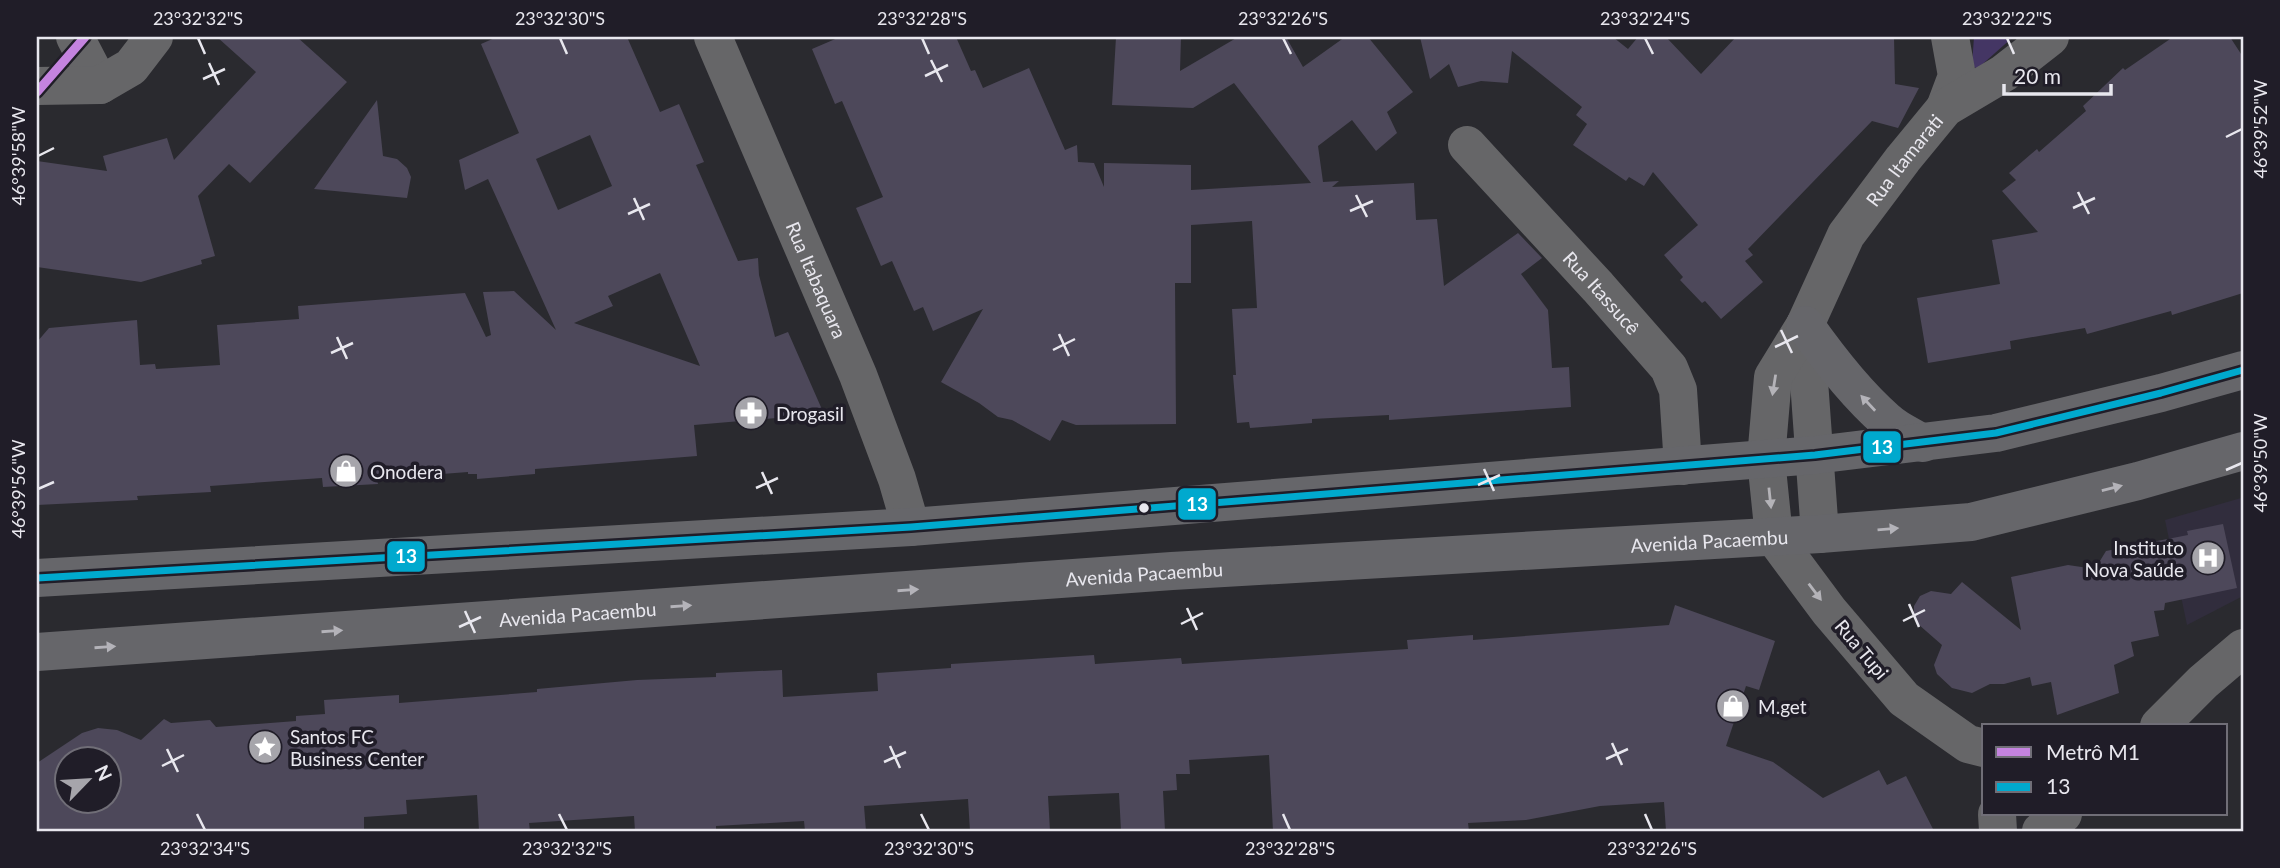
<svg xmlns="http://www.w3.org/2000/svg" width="2280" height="868" font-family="Lato,sans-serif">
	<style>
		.built { fill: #312d3d }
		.green { fill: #443664 }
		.building { fill: #4d485a; fill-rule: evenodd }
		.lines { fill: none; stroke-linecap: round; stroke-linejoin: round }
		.minor { stroke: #666668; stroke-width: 38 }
		.primary { stroke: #66666a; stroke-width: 38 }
		.bus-1-casing { stroke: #201d28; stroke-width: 12 }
		.bus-1 { stroke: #00a9ce; stroke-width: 7 }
		.metro-1-casing { stroke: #201d28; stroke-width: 14 }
		.metro-1 { stroke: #c483df; stroke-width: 9 }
		.oneway { fill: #b4b3b8 }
		.oneway2 { fill: #b4b3b9 }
		.ticks { fill: none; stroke: #e8e7ee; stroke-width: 2.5 }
		.bus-dot { fill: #e8e7ee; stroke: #201d28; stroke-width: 2.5 }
		.labels { text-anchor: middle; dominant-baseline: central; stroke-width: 7; stroke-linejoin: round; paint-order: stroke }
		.street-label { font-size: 19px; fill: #e8e7ee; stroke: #201d28 }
		.poi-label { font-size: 19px; fill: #e8e7ee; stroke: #201d28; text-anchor: start }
		.line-badge { stroke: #201d28; stroke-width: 2.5 }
		.badge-label { font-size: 19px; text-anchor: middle; font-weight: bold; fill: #fff }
		.neatline { fill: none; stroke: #e8e7ee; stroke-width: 2.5 }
		.ticks-label { font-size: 18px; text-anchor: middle; fill: #e8e7ee }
	</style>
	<rect width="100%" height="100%" fill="#2a2a2f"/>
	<!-- built -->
	<path class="built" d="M2241 498 2243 505V596L2187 625 2165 520Z"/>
	<!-- green -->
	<path class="green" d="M1974 37H2013L1977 69 1972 65Z"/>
	<!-- building -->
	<path class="building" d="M217 37H297L347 82 250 183 229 164 198 196 215 256 201 260 202 264 141 282 37 267V161L107 171 103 156 167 138 174 160 256 72Z
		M497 37H627L660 112 679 104 704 162 696 165 738 261 758 258 759 275 775 337 788 332 824 414 694 425 697 456 535 469V474L477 479V474H468V472L377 479 378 484 323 487 322 478 210 486 211 492 137 496 138 500 37 505V342L49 328 137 320 140 365 155 364 156 369 220 365 217 325 299 319 298 306 465 293 486 337 491 335 483 292 514 291 556 330 488 179 465 190 459 160 519 133 481 44ZM590 135 612 186 558 210 536 159ZM660 273 700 366 574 323 613 306 608 296Z
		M840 37H956L971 71 975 70 983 88 1029 68 1065 150 1077 145 1078 162 1094 163 1104 187V163L1191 165V190L1311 183 1234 83 1193 108 1112 105 1116 37H1181L1180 71 1238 37H1286L1303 67 1345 37H1368L1413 92 1387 112 1397 133 1376 151 1352 120 1318 146 1323 182 1339 181 1332 187 1414 183 1416 220 1437 219 1444 286 1518 233 1542 258 1521 274 1548 310 1552 368 1569 367 1571 407 1389 420V415L1312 419V423L1250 428 1249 422 1237 423 1233 375H1236L1232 309 1257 308 1252 221 1191 225V283H1175L1176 424 1076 425 1062 420 1050 441 1012 420 998 417 979 403 941 382 983 309 933 331 923 307 914 311 892 261 881 266 856 208 883 197 842 101 835 104 812 49Z
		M1420 37H1613L1628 49 1638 37H1666L1701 74 1736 37H1894L1895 84 1919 88 1898 128 1872 121 1748 249 1753 255 1745 261 1763 282 1721 319 1705 301 1702 303 1680 280 1683 277 1664 255 1698 225 1653 172 1644 186 1629 177 1626 181 1573 145 1587 124 1576 115 1582 107 1512 51 1508 83 1481 81 1458 87 1449 64 1430 79Z
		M2173 37H2230L2243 57V293L2172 315 2171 311 2087 334 2085 328 2010 341 2011 349 1928 363 1917 298 2000 284 1992 240 2038 232 2002 191 2016 180 2009 173 2037 149 2039 152 2086 111 2083 106 2123 68 2125 70Z
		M377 100 383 156 397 159 407 168 411 177 407 198 314 189Z
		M2223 524 2237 588 2165 603 2164 610 2154 611 2159 636 2131 642 2134 656 2114 665 2119 693 2057 715 2051 682 2032 686 2030 677 2004 684H1990L1972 693 1952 688 1937 674 1934 665 1942 645 1918 624 1914 617V606L1920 596 1931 591 1951 594 1962 582 2021 630 2011 577 2068 565 2095 569 2106 551 2188 535 2187 531Z
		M1675 605 1775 641 1759 690 1746 686 1726 746 1773 762 1823 798 1879 770 1887 785 1906 776 1934 831H1666L1664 802 1600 806 1526 820 1468 823 1469 831H1273L1269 755 1189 760 1190 774H1176L1177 790 1163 791 1165 831H1121L1119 793 1048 796 1050 831H970L968 799 864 806 866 831H805L804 821 716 826V831H635L634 816 529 823 530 831H479L477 795 406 800 407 814 364 817V831H37V763L82 733 98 728 117 730 141 740 164 719 171 723 210 720 216 727 296 721V716L325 714 324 700 399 695V703L537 692V689L637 680 716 677V673L782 670 783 697 878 691 877 673 951 668V664L1094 655 1095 664 1181 658 1182 664 1408 649 1407 640 1473 635V640L1669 625ZM66 760H108V802H66Z"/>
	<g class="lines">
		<!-- minor -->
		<g class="minor">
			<path d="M75 37 100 85"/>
			<path id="s1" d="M713 37 858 375 897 479 911 527"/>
			<path d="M37 86 100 85 131 67 154 37"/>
			<path d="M1945 108 1957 76 1950 37"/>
			<path id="s2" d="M1467 145 1598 287 1669 368 1678 390 1683 466"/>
			<path d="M1805 325 1820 534"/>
			<path d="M2159 726 2203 682 2243 648"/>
			<path id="s3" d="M1984 748 1968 744 1904 699 1829 611 1774 537 1766 459 1773 377 1805 325 1846 235 1903 159 1945 108 2004 73 2050 37"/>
			<path d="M1997 814 1998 831"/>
			<path d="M2041 831 2063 814"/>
		</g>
		<!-- primary -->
		<g class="primary">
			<path d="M1805 325C1829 359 1855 393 1886 420 1896 430 1911 436 1923 443"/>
			<path d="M37 578 911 527 1815 455 1996 433 2161 393 2243 370"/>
			<path id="s4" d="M37 652 1172 571 1820 534 1971 522 2138 481 2243 451"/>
		</g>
		<!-- bus-1 casing -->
		<g class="bus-1-casing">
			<path id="bus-1" d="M37 578 911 527 1815 455 1996 433 2161 393 2243 370"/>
		</g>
		<!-- bus-1 -->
		<use href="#bus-1" class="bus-1"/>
		<!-- metro-1 casing -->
		<g class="metro-1-casing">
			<path id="metro-1" d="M37 92 85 37"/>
		</g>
		<!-- metro-1 -->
		<use href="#metro-1" class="metro-1"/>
	</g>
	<!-- one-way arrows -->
	<defs><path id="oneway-solid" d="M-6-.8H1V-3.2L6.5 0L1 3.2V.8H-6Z" transform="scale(1.75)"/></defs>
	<g class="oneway">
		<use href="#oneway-solid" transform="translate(1774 385) rotate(99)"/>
		<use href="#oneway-solid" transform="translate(1770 498) rotate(84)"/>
		<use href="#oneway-solid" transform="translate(1815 592) rotate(53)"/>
	</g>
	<g class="oneway2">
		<use href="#oneway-solid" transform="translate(1868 403) rotate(-133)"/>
		<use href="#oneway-solid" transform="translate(2112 488) rotate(-14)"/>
		<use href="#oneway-solid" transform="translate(1888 529) rotate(-5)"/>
		<use href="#oneway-solid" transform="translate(908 590) rotate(-4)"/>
		<use href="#oneway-solid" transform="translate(681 606) rotate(-4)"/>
		<use href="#oneway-solid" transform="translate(332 631) rotate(-4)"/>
		<use href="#oneway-solid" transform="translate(105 647) rotate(-4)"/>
	</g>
	<!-- ticks -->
	<path class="ticks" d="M198 38 205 54M560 38 567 54M922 38 929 54M1283 38 1291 54M1645 38 1653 54M2007 38 2014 54M931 60 942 82M209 63 219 85M925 76 948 65M203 79 225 69M2226 137 2242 129M38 156 54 148M2078 192 2089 214M1356 195 1367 217M634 198 644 220M2073 208 2095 198M1350 211 1373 201M628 214 650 204M1781 330 1792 353M1059 334 1069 356M337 337 347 359M1775 347 1798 336M1053 350 1075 339M331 353 353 343M1484 469 1494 491M2226 470 2242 463M762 472 772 494M1478 485 1500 475M756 488 778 478M38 489 54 482M1909 604 1919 627M1187 608 1197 630M465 611 475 633M1903 621 1925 610M1181 624 1203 613M459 627 481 617M1612 743 1622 765M890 746 900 768M167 749 178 772M1606 759 1628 749M884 762 906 752M162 766 184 755M197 814 205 830M559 814 567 830M921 814 929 830M1283 814 1290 830M1645 814 1652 830"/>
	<!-- icons -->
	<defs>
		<g id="pharmacy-disc" transform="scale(1.75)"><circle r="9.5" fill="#a6a5ab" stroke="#201d28"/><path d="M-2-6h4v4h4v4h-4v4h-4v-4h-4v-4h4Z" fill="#fff"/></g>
		<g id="shop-disc" transform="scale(1.75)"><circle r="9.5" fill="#a6a5ab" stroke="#201d28"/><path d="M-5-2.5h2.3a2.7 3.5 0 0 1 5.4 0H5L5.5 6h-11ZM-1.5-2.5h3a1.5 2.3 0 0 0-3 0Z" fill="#fff"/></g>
		<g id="hospital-disc" transform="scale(1.75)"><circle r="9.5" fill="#a6a5ab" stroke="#201d28"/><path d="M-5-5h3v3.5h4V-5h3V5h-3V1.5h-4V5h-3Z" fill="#fff"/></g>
		<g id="sight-disc" transform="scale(1.75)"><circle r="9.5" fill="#a6a5ab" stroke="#201d28"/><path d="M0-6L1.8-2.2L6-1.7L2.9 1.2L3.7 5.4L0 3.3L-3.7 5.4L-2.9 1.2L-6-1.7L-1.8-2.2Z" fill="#fff"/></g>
	</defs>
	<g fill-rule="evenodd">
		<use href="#pharmacy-disc" x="751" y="413"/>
		<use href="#shop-disc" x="346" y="471"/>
		<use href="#hospital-disc" x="2208" y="558"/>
		<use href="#shop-disc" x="1733" y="706"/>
		<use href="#sight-disc" x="265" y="747"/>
	</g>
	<!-- markers -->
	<circle class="bus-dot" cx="1144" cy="508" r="6"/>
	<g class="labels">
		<!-- street labels -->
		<g class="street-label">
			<text stroke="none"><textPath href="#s3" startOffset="718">Rua Itamarati</textPath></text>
			<text stroke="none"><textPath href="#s1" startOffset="264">Rua Itabaquara</textPath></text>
			<text stroke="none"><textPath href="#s2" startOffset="200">Rua Itassucê</textPath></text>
			<text stroke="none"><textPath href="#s4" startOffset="1676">Avenida Pacaembu</textPath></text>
			<text stroke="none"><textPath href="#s4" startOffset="1110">Avenida Pacaembu</textPath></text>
			<text stroke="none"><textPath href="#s4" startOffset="542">Avenida Pacaembu</textPath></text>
			<text transform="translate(1862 649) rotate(50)">Rua Tupi</text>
		</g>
		<!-- poi labels -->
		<g class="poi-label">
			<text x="776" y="413">Drogasil</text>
			<text x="370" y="471">Onodera</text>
			<text x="2184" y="547" text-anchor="end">Instituto<tspan x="2184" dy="22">Nova Saúde</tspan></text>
			<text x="1758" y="706">M.get</text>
			<text x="290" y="736">Santos FC<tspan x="290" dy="22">Business Center</tspan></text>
		</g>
	</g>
	<g class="line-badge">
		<rect x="1862" y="430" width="40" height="34" rx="7" fill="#00a9ce"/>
		<rect x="1177" y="487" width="40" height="34" rx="7" fill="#00a9ce"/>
		<rect x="386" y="540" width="40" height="33" rx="7" fill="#00a9ce"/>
	</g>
	<g class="badge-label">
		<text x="1882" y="454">13</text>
		<text x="1197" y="511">13</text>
		<text x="406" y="563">13</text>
	</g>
	<!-- border -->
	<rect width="2280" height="868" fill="none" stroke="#201d28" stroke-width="77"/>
	<!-- legend -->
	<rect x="1982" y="724" width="245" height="91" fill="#201d28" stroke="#706e77" stroke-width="2"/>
	<rect x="1996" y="747" width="35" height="10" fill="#c483df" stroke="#706e77" stroke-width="2"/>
	<text x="2046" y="760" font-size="21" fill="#e8e7ee">Metrô M1</text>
	<rect x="1996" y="782" width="35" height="10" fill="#00a9ce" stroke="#706e77" stroke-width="2"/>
	<text x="2046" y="794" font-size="21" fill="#e8e7ee">13</text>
	<!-- north arrow -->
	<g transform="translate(88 780) rotate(65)"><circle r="33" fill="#201d28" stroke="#706e77" stroke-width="2"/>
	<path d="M0-5L12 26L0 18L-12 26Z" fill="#a6a5ab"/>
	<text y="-10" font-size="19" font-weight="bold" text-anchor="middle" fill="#e8e7ee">N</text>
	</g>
	<!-- scale -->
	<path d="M2004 84v10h107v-10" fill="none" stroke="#e8e7ee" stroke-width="3.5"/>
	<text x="2014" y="84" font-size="21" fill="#e8e7ee" stroke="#201d28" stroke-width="5" paint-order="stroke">20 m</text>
	<rect x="38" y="38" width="2204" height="792" class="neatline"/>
	<g class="ticks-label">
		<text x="198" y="25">23°32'32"S</text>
		<text x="560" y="25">23°32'30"S</text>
		<text x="922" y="25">23°32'28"S</text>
		<text x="1283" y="25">23°32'26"S</text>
		<text x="1645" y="25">23°32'24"S</text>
		<text x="2007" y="25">23°32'22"S</text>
		<text transform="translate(2261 129) rotate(-90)" y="6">46°39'52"W</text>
		<text transform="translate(19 156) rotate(-90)" y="6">46°39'58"W</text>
		<text transform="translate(2261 463) rotate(-90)" y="6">46°39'50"W</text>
		<text transform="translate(19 489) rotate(-90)" y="6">46°39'56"W</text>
		<text x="205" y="855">23°32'34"S</text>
		<text x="567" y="855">23°32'32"S</text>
		<text x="929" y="855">23°32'30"S</text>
		<text x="1290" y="855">23°32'28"S</text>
		<text x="1652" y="855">23°32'26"S</text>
	</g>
</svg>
